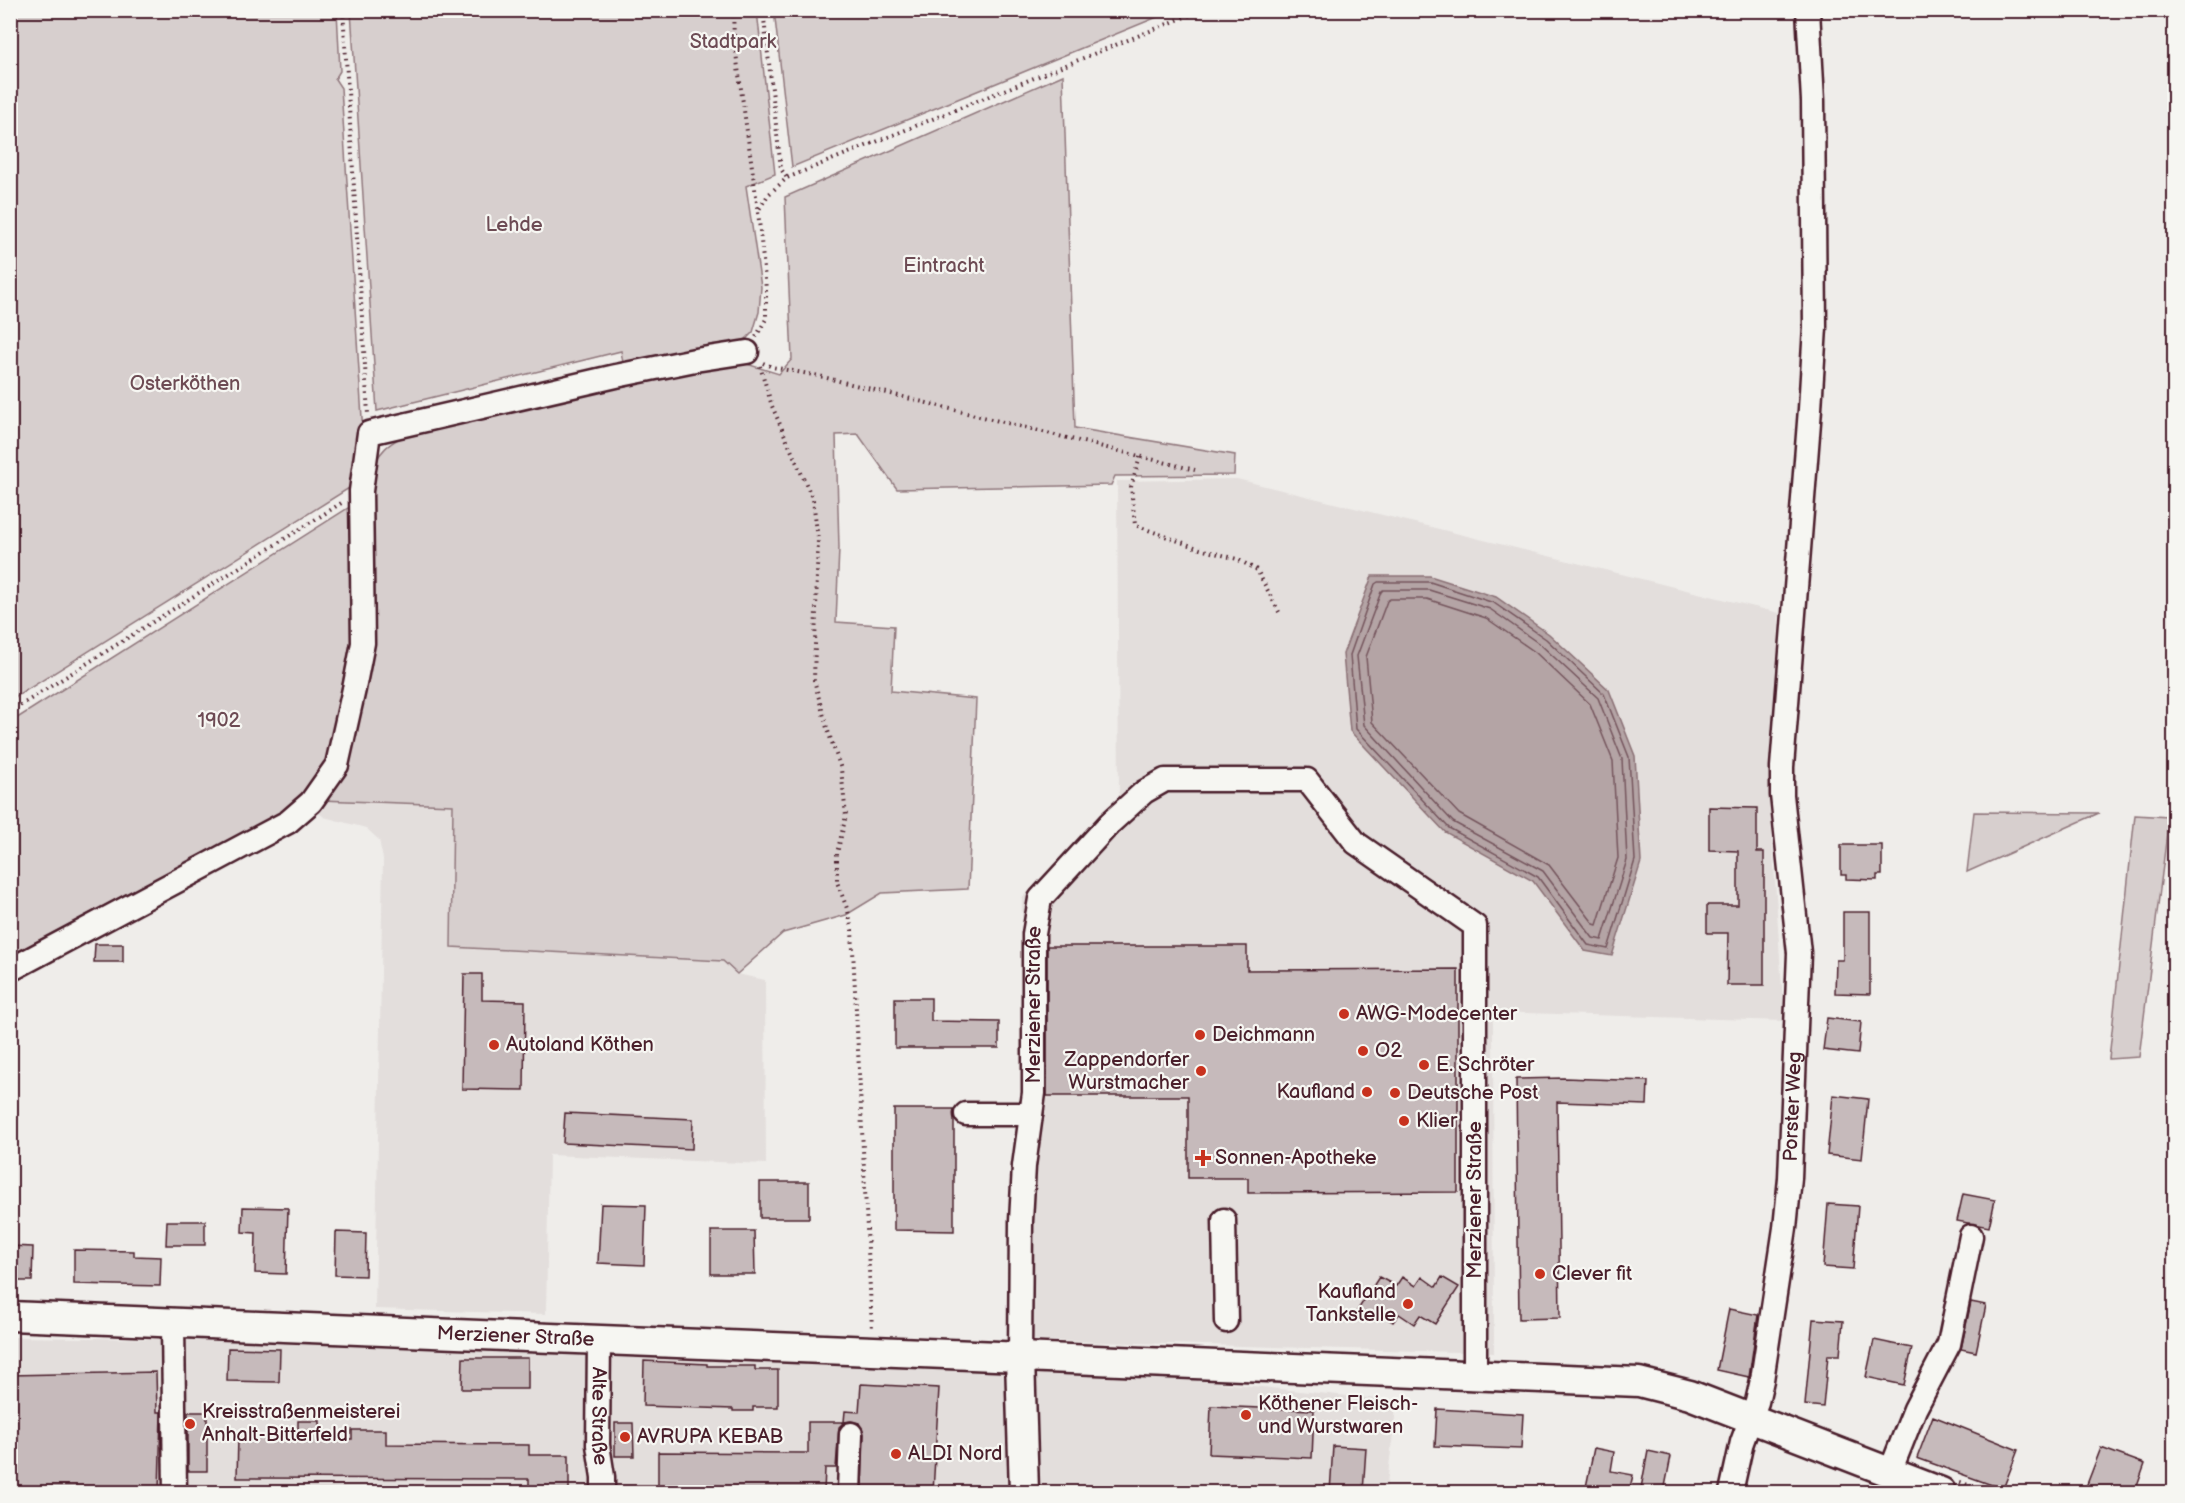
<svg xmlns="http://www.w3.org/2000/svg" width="2185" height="1503" font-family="'Balsamiq Sans',sans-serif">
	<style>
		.built { fill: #e3dedc }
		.green { fill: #d7cfce; stroke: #90777c; stroke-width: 1.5 }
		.water { fill: #b4a4a5; stroke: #8a6f74; stroke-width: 1.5 }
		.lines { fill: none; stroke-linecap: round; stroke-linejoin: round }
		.shore { stroke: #74545c; stroke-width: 1.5 }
		.building { fill: #c6babb; stroke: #4a1f2b; stroke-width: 1.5 }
		.minor-casing { stroke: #4a1f2b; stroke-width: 27 }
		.major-casing { stroke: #4a1f2b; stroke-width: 33 }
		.path { stroke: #4a1f2b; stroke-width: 4; stroke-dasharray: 1.5 4.5; stroke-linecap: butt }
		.minor { stroke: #f6f6f2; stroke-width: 22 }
		.major { stroke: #f6f6f2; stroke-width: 28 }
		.poi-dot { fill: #c8321e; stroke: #f6f6f2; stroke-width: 2 }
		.labels { text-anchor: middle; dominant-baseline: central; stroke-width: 4.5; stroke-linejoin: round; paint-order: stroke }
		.park-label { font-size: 20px; fill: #6d4b54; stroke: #f6f6f2 }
		.street-label { font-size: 20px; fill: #4a1f2b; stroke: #f6f6f2 }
		.poi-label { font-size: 20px; fill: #4a1f2b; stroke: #f6f6f2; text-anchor: start }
	</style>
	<rect width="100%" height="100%" fill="#efedea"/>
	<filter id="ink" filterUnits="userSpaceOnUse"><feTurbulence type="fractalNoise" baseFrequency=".0167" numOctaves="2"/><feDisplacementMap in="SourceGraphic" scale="12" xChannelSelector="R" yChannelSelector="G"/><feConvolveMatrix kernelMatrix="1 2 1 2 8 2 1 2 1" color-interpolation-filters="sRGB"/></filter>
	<g filter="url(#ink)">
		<!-- built -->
		<path class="built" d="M1237 479 1779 613 1771 817 1784 1021 1493 1012 1494 1353 1021 1340 1012 1310 1022 1096V898L1119 798 1117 481Z
			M321 800 453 805 452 947 723 961 737 974 765 980 766 1164 549 1155 546 1314 375 1309 383 859 379 840 366 828 324 817 313 808Z
			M11 1337 167 1339 999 1360 1397 1401 1386 1492H11Z"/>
		<!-- green -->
		<path class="green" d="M774 10H1172V11L792 167Z
			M11 11H337L340 71 335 79 341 88 363 434 354 485 11 700Z
			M351 11H757L775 174 746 186 761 287 759 312 753 332 737 348 624 369 621 351 377 411Z
			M1063 75 1075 428 1235 455 1234 475 1115 476 1111 485 897 489 858 434 836 435 839 548 836 622 894 626 891 691 976 699 968 889 882 893 846 915 783 933 737 974 723 961 451 947 453 805 321 800 342 766 367 481C379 447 389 443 420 427L737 361 779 374 792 359 785 197Z
			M351 506V641L327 760 304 797 280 813 11 955V722Z
			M1974 812 2099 813 1967 872Z
			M2135 815 2169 817 2139 1057 2109 1059Z"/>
		<!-- water -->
		<path class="water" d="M1372 576H1430L1496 597 1549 634 1609 690 1635 756 1641 862 1612 956 1585 951 1533 881 1445 832 1350 731 1343 654Z"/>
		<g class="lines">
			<!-- shore -->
			<path class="shore" d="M1430 582 1494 603 1546 639 1604 694 1629 757 1635 860 1608 949 1588 945 1538 877 1449 828 1356 729 1350 655 1375 584 1378 582Z
				M1429 590 1490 609 1541 645 1598 698 1622 759 1627 860 1602 940 1593 938 1543 871 1453 822 1364 725 1357 656 1381 592 1383 590Z
				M1427 599 1486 618 1535 652 1590 704 1613 761 1618 858 1597 925 1594 924 1549 865 1459 814 1372 722 1366 657 1387 601 1390 599Z"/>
		</g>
		<!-- building -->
		<path class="building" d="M1709 807 1757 808V852H1764V985H1727L1728 933H1707V905H1738V851L1709 850Z
			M1841 845H1882V875H1877V880L1846 879V875H1841Z
			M1843 912H1870V994L1835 993 1836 960H1843Z
			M95 944H123V962H94Z
			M1047 946H1247V970L1458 969V1192L1248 1193V1178H1188V1096H1047Z
			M464 974H482V1000L525 1001 524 1090 462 1089Z
			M895 998H931V1021L999 1022V1048H895Z
			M1827 1018 1861 1022 1858 1054 1823 1050Z
			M1564 1078 1648 1081 1647 1105 1557 1102 1560 1318 1519 1319 1516 1079Z
			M1833 1095 1868 1099 1862 1159 1827 1155Z
			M894 1109H954V1231L894 1230Z
			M565 1113 693 1119 692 1149 563 1143Z
			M760 1182H809V1218H760Z
			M1963 1194 1995 1200 1989 1227 1957 1221Z
			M601 1204 646 1205 644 1265 598 1263Z
			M1828 1204 1858 1206 1853 1269 1823 1267Z
			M243 1207 288 1208 286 1274 255 1273 256 1233 242 1232Z
			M167 1221H205V1245H166Z
			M711 1231H754L755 1274H711Z
			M336 1232 366 1233 365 1276 335 1275Z
			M10 1246 33 1247 32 1281H10Z
			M74 1250 134 1251V1256L161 1257 160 1286 74 1284Z
			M1379 1277 1396 1286 1402 1277 1416 1286 1422 1277 1436 1287 1442 1277 1459 1287 1435 1324 1420 1315 1414 1324 1399 1314 1393 1322 1378 1313 1373 1321 1357 1311Z
			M1971 1302 1986 1305 1976 1352 1961 1349Z
			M1729 1309 1758 1315 1749 1377 1717 1370Z
			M1813 1319 1843 1321 1840 1355H1828L1823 1407 1805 1405Z
			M1874 1340 1912 1348 1904 1385 1866 1377Z
			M228 1348 280 1349 279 1382 227 1381Z
			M463 1358H528V1389H462Z
			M644 1361 707 1364V1366H755V1370H778V1407H753V1411H733V1409L643 1406Z
			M156 1372 157 1412H161L159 1492H10V1375Z
			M861 1384 939 1388 933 1492H862L864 1434 859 1423 851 1421 844 1422 839 1427 836 1468H825L824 1492H658V1452L808 1453V1422H844L845 1411 859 1412Z
			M1211 1406 1314 1410 1312 1458 1209 1454Z
			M1437 1409 1523 1414 1521 1449 1435 1446Z
			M188 1412H207V1471H188Z
			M1933 1416 2018 1450 2003 1489 1917 1458Z
			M298 1421H320V1439H352V1430H386V1444L529 1445V1455H569V1492H529V1479L237 1478 238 1438H298Z
			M615 1423H633L634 1456H615Z
			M1333 1446 1366 1448 1363 1492H1330Z
			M1594 1448 1614 1452 1611 1471 1633 1475 1629 1492H1585Z
			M2101 1448 2145 1464 2135 1492H2084Z
			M1648 1451 1671 1456 1664 1492 1641 1488Z"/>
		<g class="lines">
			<!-- minor casing -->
			<g class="minor-casing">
				<g id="minor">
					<path d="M10 970 288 822 311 802 337 765 354 689 363 643 361 491 369 433 616 376 695 360 747 352"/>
					<path d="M966 1114H1031"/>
					<path d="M1224 1220 1226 1321"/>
					<path d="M173 1323 175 1492"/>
					<path id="s1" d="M599 1340 598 1445 603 1477V1492"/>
					<path id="s2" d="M1020 1358 1021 1221 1024 1166 1034 1093V934L1040 899 1110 823 1144 792 1165 780H1307L1356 843 1475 926V1375"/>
					<path d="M1890 1472 1915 1409 1949 1344 1971 1236"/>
					<path d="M849 1492 851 1434"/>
					<path id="s3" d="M1731 1492 1742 1442 1757 1402 1762 1380 1785 1228 1790 1178 1799 953 1782 795V767L1810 409 1815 327 1813 101 1808 10"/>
				</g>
			</g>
			<!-- major casing -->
			<g class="major-casing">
				<g id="major">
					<path id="s4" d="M10 1316 1639 1382 1690 1395 1941 1492"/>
					<path d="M1020 1358 1024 1492"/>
				</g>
			</g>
			<!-- path -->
			<path class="path" d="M343 10 368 414
				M733 10 734 39 758 210
				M763 10 781 169 787 178
				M756 337 766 319V289L758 211 768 195 787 178 1202 10
				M763 363 772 367 819 376 1195 470
				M760 366 772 406 813 500 818 539 814 680 827 728 841 769 846 816 837 853V882L848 911 852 930 872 1329
				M1140 457 1131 487 1135 525 1200 549 1237 559 1257 570 1279 612
				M10 712 343 502
				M1960 1482 1988 1492"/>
			<!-- minor -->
			<use href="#minor" class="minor"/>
			<!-- major -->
			<use href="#major" class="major"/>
		</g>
	</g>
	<!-- markers -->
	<g class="poi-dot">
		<circle cx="1344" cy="1014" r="6"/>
		<circle cx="1200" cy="1035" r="6"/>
		<circle cx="494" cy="1045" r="6"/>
		<circle cx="1363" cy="1051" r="6"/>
		<circle cx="1424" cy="1065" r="6"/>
		<circle cx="1201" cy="1071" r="6"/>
		<circle cx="1367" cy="1092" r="6"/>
		<circle cx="1395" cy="1093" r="6"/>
		<circle cx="1404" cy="1121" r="6"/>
		<path d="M1200 1149h6v6h6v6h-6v6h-6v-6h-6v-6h6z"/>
		<circle cx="1540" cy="1274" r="6"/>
		<circle cx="1408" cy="1304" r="6"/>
		<circle cx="1246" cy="1415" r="6"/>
		<circle cx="190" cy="1424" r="6"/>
		<circle cx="625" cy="1437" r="6"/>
		<circle cx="896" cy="1454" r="6"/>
	</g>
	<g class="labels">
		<!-- park labels -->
		<g class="park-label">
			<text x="733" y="42">Stadtpark</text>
			<text x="514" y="225">Lehde</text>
			<text x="944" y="266">Eintracht</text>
			<text x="185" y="384">Osterköthen</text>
			<text x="219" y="721">1902</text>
		</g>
		<!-- street labels -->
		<g class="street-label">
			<text stroke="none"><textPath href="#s2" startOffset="354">Merziener Straße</textPath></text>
			<text stroke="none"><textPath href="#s3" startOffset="392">Porster Weg</textPath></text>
			<text transform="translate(1475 1200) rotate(-90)">Merziener Straße</text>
			<text stroke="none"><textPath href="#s4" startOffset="506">Merziener Straße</textPath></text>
			<text stroke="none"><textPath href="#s1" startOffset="76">Alte Straße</textPath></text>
		</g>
		<!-- poi labels -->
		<g class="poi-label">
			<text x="1356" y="1014">AWG-Modecenter</text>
			<text x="1212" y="1035">Deichmann</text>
			<text x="506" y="1045">Autoland Köthen</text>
			<text x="1375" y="1051">O2</text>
			<text x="1189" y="1060" text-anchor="end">Zappendorfer<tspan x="1189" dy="23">Wurstmacher</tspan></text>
			<text x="1436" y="1065">E. Schröter</text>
			<text x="1355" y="1092" text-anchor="end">Kaufland</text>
			<text x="1407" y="1093">Deutsche Post</text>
			<text x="1416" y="1121">Klier</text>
			<text x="1215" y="1158">Sonnen-Apotheke</text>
			<text x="1552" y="1274">Clever fit</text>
			<text x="1396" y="1292" text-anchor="end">Kaufland<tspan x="1396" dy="23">Tankstelle</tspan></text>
			<text x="1258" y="1404">Köthener Fleisch-<tspan x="1258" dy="23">und Wurstwaren</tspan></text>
			<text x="202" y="1412">Kreisstraßenmeisterei<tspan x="202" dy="23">Anhalt-Bitterfeld</tspan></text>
			<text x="637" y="1437">AVRUPA KEBAB</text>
			<text x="908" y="1454">ALDI Nord</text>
		</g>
	</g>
	<!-- margin -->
	<rect width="2185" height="1503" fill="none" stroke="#f6f6f2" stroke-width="36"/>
	<rect x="18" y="18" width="2149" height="1467" fill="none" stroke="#4a1f2b" stroke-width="2" filter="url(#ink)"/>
</svg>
